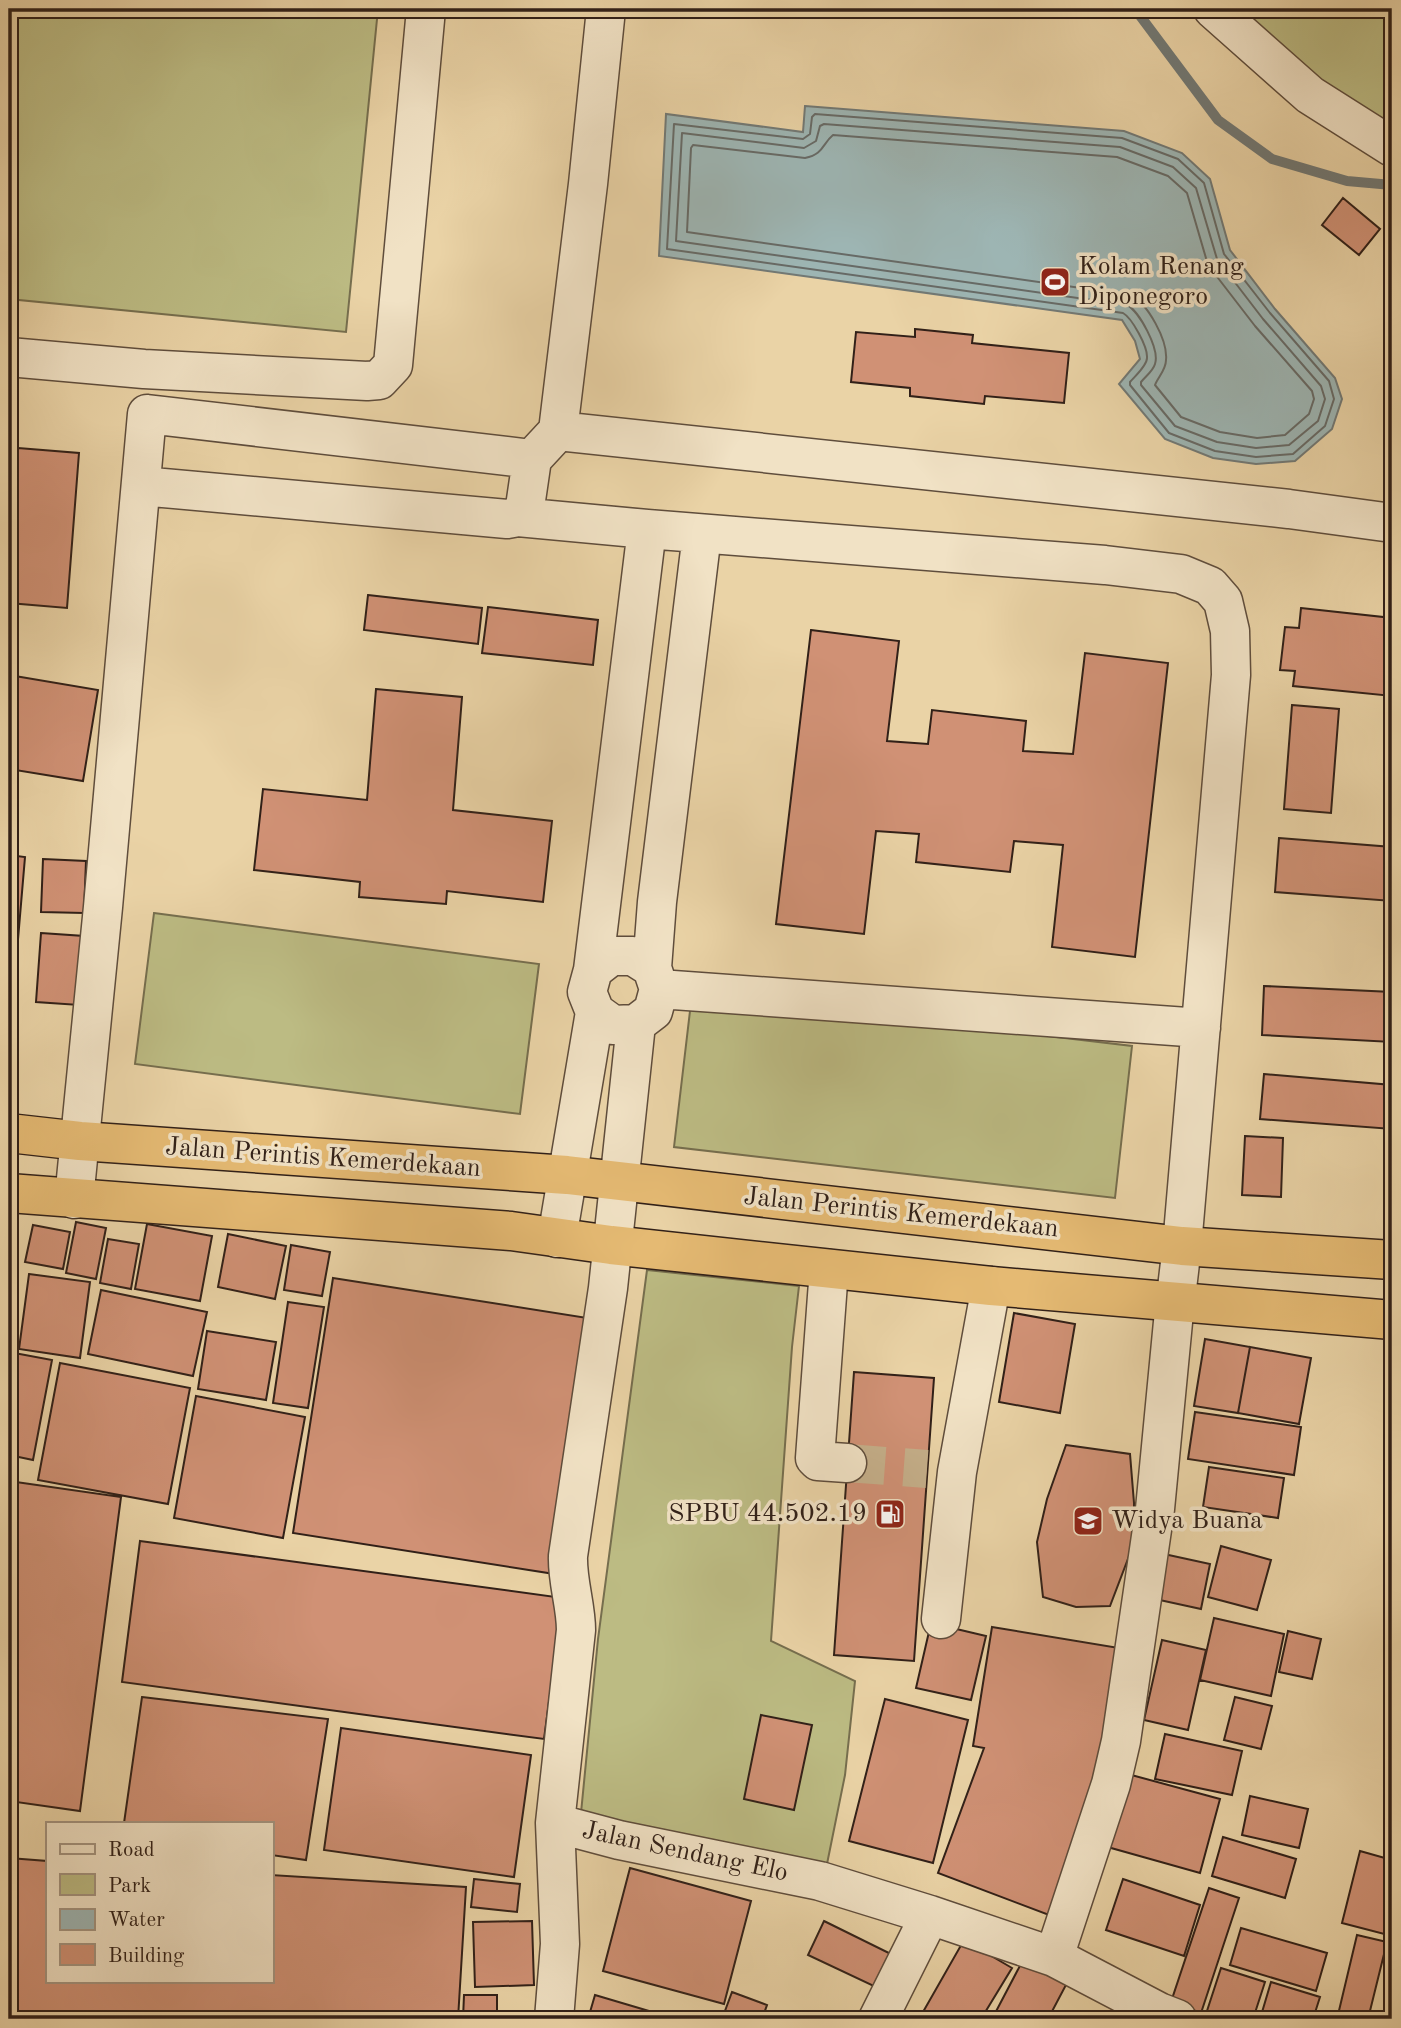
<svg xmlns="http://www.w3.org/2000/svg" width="1401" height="2028" font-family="'Old Standard TT',serif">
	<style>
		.green { fill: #bcbb83; stroke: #766e4e; stroke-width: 2 }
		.water { fill: #9db5b3; stroke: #727975; stroke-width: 2 }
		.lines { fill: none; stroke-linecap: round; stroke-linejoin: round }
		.shore { stroke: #676a66; stroke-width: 2 }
		.stream { stroke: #727975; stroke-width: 10 }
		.building { fill: #d09175; stroke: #312018; stroke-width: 2 }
		.minor-tunnel { stroke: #c5af8a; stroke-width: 38; stroke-dasharray: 38 19; stroke-linecap: butt }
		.minor-casing { stroke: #5f4d3c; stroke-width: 41 }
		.highway-casing { stroke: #312018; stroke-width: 41 }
		.minor { stroke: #f1e2c5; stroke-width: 38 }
		.highway { stroke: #e5ba73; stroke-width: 38 }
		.labels { text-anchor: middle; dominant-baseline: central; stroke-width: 7; stroke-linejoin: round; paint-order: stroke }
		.poi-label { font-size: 26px; fill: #312018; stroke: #f1e2c5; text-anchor: start }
		.street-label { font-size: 26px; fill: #312018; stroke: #f1e2c5 }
	</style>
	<rect width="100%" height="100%" fill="#ead3a6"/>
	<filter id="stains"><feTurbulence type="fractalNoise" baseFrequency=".00286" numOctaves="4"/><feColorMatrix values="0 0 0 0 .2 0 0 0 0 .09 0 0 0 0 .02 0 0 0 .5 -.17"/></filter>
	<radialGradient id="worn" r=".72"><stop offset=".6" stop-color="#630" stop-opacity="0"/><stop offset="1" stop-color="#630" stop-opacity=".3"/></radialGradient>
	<!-- green -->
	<path class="green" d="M9 9H378L346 332 9 299Z
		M1243 9H1392V108L1382 122 1279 58Z
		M154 913 539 964 520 1114 135 1064Z
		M692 994 1132 1046 1115 1198 674 1147Z
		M647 1270 799 1286 792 1347 771 1641 855 1681 845 1775 827 1864 581 1813 598 1639Z"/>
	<!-- water -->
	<path class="water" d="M805 106 1124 131 1182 153 1210 179 1230 250 1275 309 1335 378 1342 399 1332 429 1295 461 1256 464 1213 458 1165 439 1119 384 1140 359 1135 341 1122 320 659 256 666 114 803 132Z"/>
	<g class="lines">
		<!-- shore -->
		<path class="shore" d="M815 114 1122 138 1178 159 1204 183 1224 254 1270 313 1329 381 1334 399 1325 426 1293 454 1256 457 1215 451 1169 433 1130 385V382C1135 376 1147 366 1147 358 1148 347 1132 318 1123 313L667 249 674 124 803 139 810 134 812 117Z
			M824 124 1120 147 1173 167 1196 188 1217 259 1263 319 1321 386 1325 399 1318 421 1289 445 1256 448 1217 442 1175 426 1141 385V382C1146 376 1153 371 1155 364 1160 349 1139 311 1127 305L676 241 682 133 804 148 816 141 820 126Z
			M833 135 1117 157 1168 176 1187 193 1208 265 1255 326 1312 391 1314 399 1309 414 1285 435 1257 438 1220 432 1181 417 1155 385C1158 377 1166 370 1166 360 1168 341 1148 303 1130 295L687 232 691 148 693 145 805 158C824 154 822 144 833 135Z"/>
		<!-- stream -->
		<path class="stream" d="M1135 9 1218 120 1272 159 1347 181 1392 185"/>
	</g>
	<!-- building -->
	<path class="building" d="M1343 198 1380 229 1359 255 1322 225Z
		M915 329 973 335 972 343 1069 353 1064 403 985 396 984 404 910 396V388L851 382 856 332 915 337Z
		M18 448 79 453 67 608 9 603V578Z
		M368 595 482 608 478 644 364 630Z
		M488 607 598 620 593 665 482 653Z
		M1301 608 1392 618V696L1293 686 1295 671 1280 670 1285 627 1299 628Z
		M811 630 899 641 887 741 928 744 932 710 1026 721 1023 751 1073 754 1085 653 1168 663 1135 957 1052 947 1063 845 1014 841 1010 872 916 862 919 834 876 831 864 934 776 924Z
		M9 675 98 690 83 781 9 769Z
		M376 689 462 697 453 810 552 821 543 902 447 891 446 904 359 897 360 882 254 870 263 789 367 800Z
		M1292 705 1339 709 1331 813 1284 809Z
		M1279 838 1392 847V901L1275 892Z
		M9 855 25 857 13 998 9 997Z
		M43 859 86 861 84 913 41 912Z
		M41 933 84 936 79 1005 36 1002Z
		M1264 986 1392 992V1042L1262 1035Z
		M1264 1074 1392 1085V1129L1260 1119Z
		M1245 1136 1283 1138 1281 1197 1242 1195Z
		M76 1222 106 1228 96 1279 66 1273Z
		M147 1224 212 1236 200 1301 135 1289Z
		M33 1225 70 1232 63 1269 25 1262Z
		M228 1234 286 1246 275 1299 218 1287Z
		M108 1239 139 1244 131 1289 100 1283Z
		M291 1245 330 1252 322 1296 284 1290Z
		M29 1274 90 1282 80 1358 19 1349Z
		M333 1278 600 1320 561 1575 293 1533Z
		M101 1290 207 1312 193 1376 88 1354Z
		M288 1302 324 1307 308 1408 273 1403Z
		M1014 1313 1075 1324 1060 1413 999 1402Z
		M207 1331 276 1342 266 1400 198 1389Z
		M1205 1339 1250 1347 1238 1413 1194 1406Z
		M1250 1347 1311 1358 1299 1424 1238 1413Z
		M9 1352 52 1360 33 1460 9 1455Z
		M60 1363 190 1388 168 1504 38 1480Z
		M854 1372 934 1378 914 1661 834 1655Z
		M196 1396 305 1417 283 1538 174 1518Z
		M1195 1412 1301 1427 1294 1475 1188 1459Z
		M1066 1445 1130 1454 1134 1503V1543L1110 1606 1076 1607 1043 1597 1037 1542 1047 1499Z
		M1209 1467 1284 1478 1278 1518 1203 1507Z
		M9 1481 121 1497 80 1811 9 1801Z
		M140 1541 563 1598 544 1739 122 1682Z
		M1221 1546 1271 1560 1257 1610 1208 1597Z
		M1164 1554 1210 1564 1201 1609 1155 1599Z
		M1214 1618 1284 1634 1271 1696 1200 1680Z
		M931 1623 986 1636 971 1700 916 1688Z
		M992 1627 1131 1650 1104 1767 1049 1915 938 1873 984 1748 973 1746Z
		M1288 1631 1321 1639 1312 1679 1279 1672Z
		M1162 1640 1206 1650 1188 1730 1144 1720Z
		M142 1697 328 1719 306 1860 271 1855V1823H124Z
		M1235 1697 1272 1706 1261 1749 1224 1740Z
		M885 1699 968 1720 933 1863 849 1841Z
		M761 1715 812 1725 794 1810 744 1799Z
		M341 1728 531 1755 514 1877 324 1850Z
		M1165 1734 1242 1751 1232 1795 1155 1779Z
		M1124 1773 1220 1799 1200 1873 1104 1846Z
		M1250 1796 1308 1809 1299 1848 1242 1835Z
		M1223 1837 1296 1859 1285 1898 1212 1876Z
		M1360 1851 1392 1860V1936L1342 1923Z
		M9 1858 47 1861V1981H271V1875L466 1887 458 2019H9Z
		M630 1868 751 1901 724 2004 603 1971Z
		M474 1879 520 1884 517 1912 471 1907Z
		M1123 1879 1200 1905 1184 1956 1106 1930Z
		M1209 1888 1239 1898 1201 2013 1171 2002Z
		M532 1921 534 1985 475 1987 473 1922Z
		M824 1921 895 1956 880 1989 808 1955Z
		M1241 1928 1327 1953 1316 1991 1230 1965Z
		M1357 1935 1387 1942 1368 2019H1337Z
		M964 1940 1012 1968 981 2019H919Z
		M1023 1960 1067 1983 1048 2019H992Z
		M1221 1968 1265 1982 1253 2019H1212L1205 2017Z
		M1271 1982 1320 1997 1313 2019H1260Z
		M1391 1986 1392 2019H1385Z
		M732 1992 767 2005 762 2019H722Z
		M464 1995H497V2019H463Z
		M595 1995 676 2019H588Z"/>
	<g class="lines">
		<!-- minor-tunnel -->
		<path class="minor-tunnel" d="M847 1463 927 1469"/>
		<!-- minor casing -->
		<g class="minor-casing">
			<path id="minor" d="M606 9 588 184 558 431 1289 509 1392 523
				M1213 9 1310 95 1392 147
				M9 357 144 369 367 381 379 380 393 365 426 9
				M141 486 507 519 518 517 525 507 532 459
				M518 517 647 529 1105 565 1181 574 1210 586 1223 601 1230 631 1231 675 1182 1246 1173 1322 1155 1509 1121 1741 1111 1784 1054 1957 930 1915 878 2019
				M652 968 633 956H611L593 970 587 992 595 1012 613 1025 636 1024 653 1011 659 989 652 968 657 902 702 534
				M593 970 647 529
				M659 989 1201 1028
				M636 1024 608 1288 568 1556C567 1581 576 1605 576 1630L555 1823 619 1840 820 1881 930 1915
				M74 1199 103 907 147 414 532 459 558 431
				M557 1238 595 1012
				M829 1269 815 1458 818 1461 847 1463
				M941 1619 957 1472 991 1286
				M1054 1957 1159 2012 1177 2019
				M554 2019 560 1944 555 1823"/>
		</g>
		<!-- highway casing -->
		<g class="highway-casing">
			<path id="highway" d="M9 1133 80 1141 567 1175 1182 1246 1392 1260
				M9 1193 511 1231 611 1245 991 1286 1392 1320"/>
		</g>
		<!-- minor -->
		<use href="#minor" class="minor"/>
		<!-- highway -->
		<use href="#highway" class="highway"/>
	</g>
	<!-- icons -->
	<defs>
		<g id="stadium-square" transform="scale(1.575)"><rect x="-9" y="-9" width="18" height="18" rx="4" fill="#8f2418" stroke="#f1e2c5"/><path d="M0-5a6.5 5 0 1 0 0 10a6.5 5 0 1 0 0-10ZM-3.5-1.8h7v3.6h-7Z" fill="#fff"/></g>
		<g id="fuel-square" transform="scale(1.575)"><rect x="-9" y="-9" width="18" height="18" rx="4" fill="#8f2418" stroke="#f1e2c5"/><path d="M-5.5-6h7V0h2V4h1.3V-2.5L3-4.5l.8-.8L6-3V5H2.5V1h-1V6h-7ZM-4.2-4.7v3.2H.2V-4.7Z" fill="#fff"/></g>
		<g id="university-square" transform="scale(1.575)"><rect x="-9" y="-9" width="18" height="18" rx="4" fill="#8f2418" stroke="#f1e2c5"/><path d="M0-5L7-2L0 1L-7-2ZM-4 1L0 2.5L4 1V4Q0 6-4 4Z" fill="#fff"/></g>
	</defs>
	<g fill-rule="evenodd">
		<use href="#stadium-square" x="1055" y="282"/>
		<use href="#fuel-square" x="890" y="1514"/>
		<use href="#university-square" x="1088" y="1521"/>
	</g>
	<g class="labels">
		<!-- poi labels -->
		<g class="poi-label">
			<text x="1078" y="267">Kolam Renang<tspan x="1078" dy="30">Diponegoro</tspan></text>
			<text x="867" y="1514" text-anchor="end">SPBU 44.502.19</text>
			<text x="1111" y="1521">Widya Buana</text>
		</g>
		<!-- street labels -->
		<g class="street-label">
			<text transform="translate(323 1158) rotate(4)">Jalan Perintis Kemerdekaan</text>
			<text transform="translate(901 1213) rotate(6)">Jalan Perintis Kemerdekaan</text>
			<text transform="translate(685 1852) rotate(12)">Jalan Sendang Elo</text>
		</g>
	</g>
	<!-- margin -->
	<rect width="1401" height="2028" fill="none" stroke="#ead3a6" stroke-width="35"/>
	<rect x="10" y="10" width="1380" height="2007" fill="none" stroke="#312018" stroke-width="3.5"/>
	<rect x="18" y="18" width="1366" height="1993" fill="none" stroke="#312018" stroke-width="2"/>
	<!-- legend -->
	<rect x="46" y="1822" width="228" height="161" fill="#f1e2c5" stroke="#a49480" stroke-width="2"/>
	<rect x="60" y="1844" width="35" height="10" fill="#f1e2c5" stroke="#a49480" stroke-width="2"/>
	<text x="108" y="1856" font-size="21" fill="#312018">Road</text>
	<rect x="60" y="1874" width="35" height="21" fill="#bcbb83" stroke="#a49480" stroke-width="2"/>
	<text x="108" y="1892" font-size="21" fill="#312018">Park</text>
	<rect x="60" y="1909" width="35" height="21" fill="#9db5b3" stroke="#a49480" stroke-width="2"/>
	<text x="108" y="1926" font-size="21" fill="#312018">Water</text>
	<rect x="60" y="1944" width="35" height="21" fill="#d09175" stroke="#a49480" stroke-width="2"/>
	<text x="108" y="1962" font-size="21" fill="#312018">Building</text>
	<rect width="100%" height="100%" filter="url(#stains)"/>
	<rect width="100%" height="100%" fill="url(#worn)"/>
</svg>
